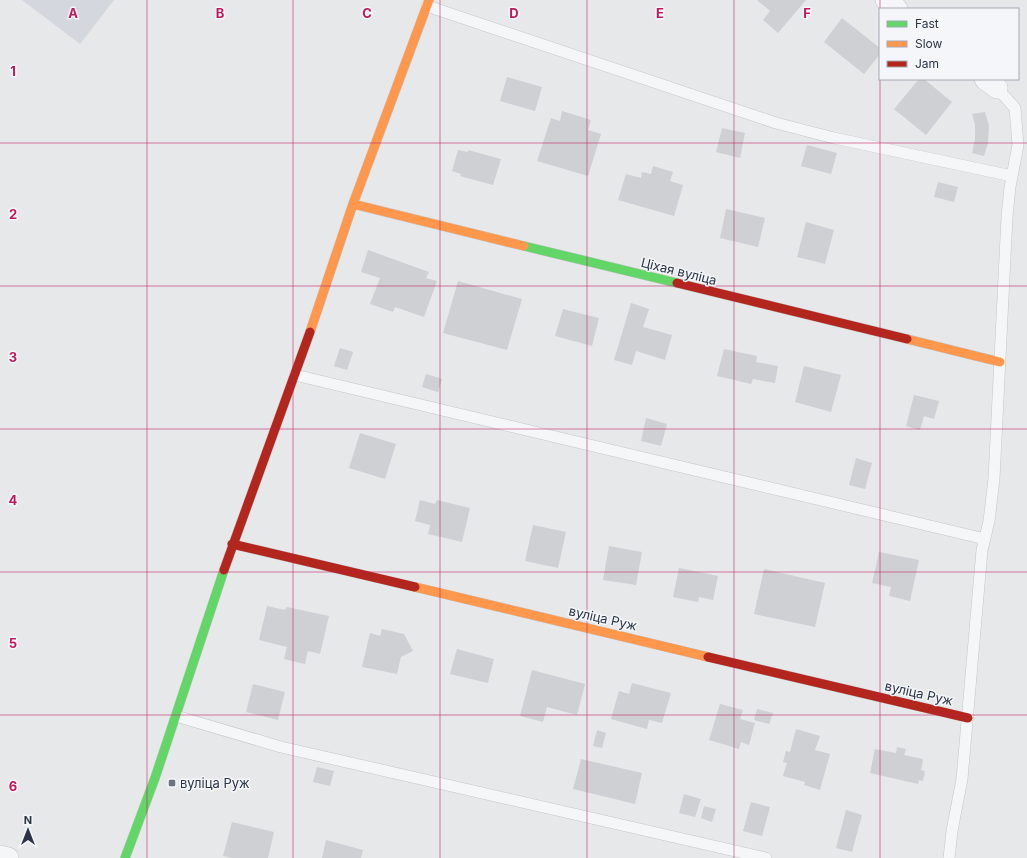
<svg xmlns="http://www.w3.org/2000/svg" width="1027" height="858" font-family="Inter,sans-serif">
	<style>
		.built { fill: #d4d7dd }
		.building { fill: #ced0d3 }
		.lines { fill: none; stroke-linecap: round; stroke-linejoin: round }
		.lane-casing { stroke: #c4c6c8; stroke-width: 12 }
		.street-casing { stroke: #c4c6c8; stroke-width: 22 }
		.fast-casing { stroke: #c4c6c8; stroke-width: 10 }
		.slow-casing { stroke: #c4c6c8; stroke-width: 10 }
		.jam-casing { stroke: #c4c6c8; stroke-width: 10 }
		.lane { stroke: #f5f6f7; stroke-width: 11 }
		.street { stroke: #f5f6f7; stroke-width: 21 }
		.fast { stroke: #63d668; stroke-width: 9 }
		.slow { stroke: #ff974d; stroke-width: 9 }
		.jam { stroke: #b3261e; stroke-width: 9 }
		.grid { fill: none; stroke: #c2185b; stroke-width: 1; stroke-opacity: 0.55 }
		.poi-dot { fill: #6c737f; stroke: #f4f6f9; stroke-width: 1.5 }
		.labels { text-anchor: middle; dominant-baseline: central; stroke-width: 3; stroke-linejoin: round; paint-order: stroke }
		.street-label { font-size: 13px; fill: #2b3445; stroke: #f4f6f9 }
		.poi-label { font-size: 13px; fill: #2b3445; stroke: #f4f6f9; text-anchor: start }
		.grid-label { font-size: 13px; text-anchor: middle; font-weight: bold; fill: #c2185b; stroke: #f4f6f9; stroke-width: 3; stroke-linejoin: round; paint-order: stroke }
	</style>
	<rect width="100%" height="100%" fill="#e6e8ea"/>
	<!-- built -->
	<path class="built" d="M22 0H114L80 44Z"/>
	<!-- building -->
	<path class="building" d="M757 0H806L778 33 763 20 770 11Z
		M842 18 880 48V54L864 74 824 42Z
		M507 77 542 87 535 111 500 101Z
		M919 79H924L952 102 926 135 894 109Z
		M562 111 591 120 588 130 601 134 588 176 537 161 551 118 560 121Z
		M985 112 989 126 988 143 984 156 972 153 975 139V125L972 114Z
		M722 128 745 133 740 158 716 152Z
		M807 145 837 153 831 174 801 166Z
		M458 150 468 152V150L501 159 493 185 460 176 461 174 452 171Z
		M653 166 673 172 670 181 683 185 674 216 618 200 626 174 641 178 642 172 651 174Z
		M938 182 958 187 954 202 934 197Z
		M726 209 765 218 758 247 720 238Z
		M806 222 834 230 825 264 797 257Z
		M368 250 429 272 426 278 437 281 424 317 395 307 393 312 370 304 380 278 361 272Z
		M458 281 522 299 507 350 443 333Z
		M631 303 649 309 643 327 672 335 665 360 636 351 632 365 614 360Z
		M563 309 599 318 592 346 555 336Z
		M340 348 353 352 347 370 334 366Z
		M724 349 757 356 756 362 778 366 775 383 753 379 751 384 717 376Z
		M804 366 841 375 831 412 795 402Z
		M426 374 442 379 438 392 422 387Z
		M914 395 939 401 934 419 924 416 920 430 906 426Z
		M646 418 667 424 661 446 641 441Z
		M360 433 396 444 385 479 349 468Z
		M856 458 872 463 865 489 849 485Z
		M420 500 435 504 437 500 470 508 462 542 428 534 430 525 415 521Z
		M533 525 566 532 558 568 525 561Z
		M609 546 642 552 636 585 603 580Z
		M879 552 919 560 910 601 889 596 891 587 872 583Z
		M679 568 718 576 713 600 699 597 698 602 673 597Z
		M764 569 825 583 815 627 754 614Z
		M267 606 285 610 287 607 329 616 320 654 308 651 305 664 284 659 287 647 259 640Z
		M382 629 404 634 413 651 401 657 397 674 362 667 370 633 380 636Z
		M457 649 494 659 488 683 450 674Z
		M532 670 585 684 577 715 547 707 543 722 520 716Z
		M632 683 671 693 662 723 649 720 647 729 611 719 619 691 629 694Z
		M253 684 285 692 278 720 246 712Z
		M720 704 743 710 740 719 755 723 749 745 741 742 739 749 709 740Z
		M757 709 773 713 769 724 754 720Z
		M796 729 820 736 815 750 830 754 820 790 804 785 805 782 783 776 787 763 783 762 786 751 790 752Z
		M597 730 606 733 602 748 593 746Z
		M897 747 906 749 904 755 923 759 921 770 925 771 923 781 919 780 918 784 870 773 875 749 896 753Z
		M581 759 642 773 635 804 573 789Z
		M317 767 334 771 330 786 313 782Z
		M684 794 701 799 695 817 679 813Z
		M751 802 770 807 762 836 743 831Z
		M704 806 716 809 712 822 701 818Z
		M846 810 862 815 852 852 836 848Z
		M232 822 274 832 268 858H231L223 856Z
		M326 840 363 850 361 858H322Z"/>
	<g class="lines">
		<!-- lane casing -->
		<g class="lane-casing">
			<path id="lane" d="M427 6 776 123 834 138 1012 176
				M295 375 985 539
				M176 716 281 747 766 858
				M949 858 952 831 962 779 982 550 989 521 994 479 1007 217 1010 187 1018 145 1015 108 997 88"/>
		</g>
		<!-- street casing -->
		<g class="street-casing">
			<path id="street" d="M886 0 897 9
				M985 79 997 88
				M0 856 8 858"/>
		</g>
		<!-- fast casing -->
		<g class="fast-casing">
			<path id="fast" d="M524 246 677 283
				M125 858 155 778 224 570"/>
		</g>
		<!-- slow casing -->
		<g class="slow-casing">
			<path id="slow" d="M353 204 524 246
				M310 332 353 204 429 0
				M907 339 1000 362
				M415 587 708 657"/>
		</g>
		<!-- jam casing -->
		<g class="jam-casing">
			<path id="jam" d="M677 283 907 339
				M232 544 415 587
				M224 570 310 332
				M708 657 968 718"/>
		</g>
		<!-- lane -->
		<use href="#lane" class="lane"/>
		<!-- street -->
		<use href="#street" class="street"/>
		<!-- fast -->
		<use href="#fast" class="fast"/>
		<!-- slow -->
		<use href="#slow" class="slow"/>
		<!-- jam -->
		<use href="#jam" class="jam"/>
	</g>
	<!-- grid -->
	<path class="grid" d="M147 0V858M293 0V858M440 0V858M587 0V858M734 0V858M880 0V9M880 79V858M0 143H1027M0 286H1027M0 429H1027M0 572H1027M0 715H1027"/>
	<!-- markers -->
	<rect class="poi-dot" x="168" y="779" width="8" height="8" rx="2"/>
	<g class="labels">
		<!-- street labels -->
		<g class="street-label">
			<text transform="translate(679 271) rotate(14)">Ціхая вуліца</text>
			<text transform="translate(603 618) rotate(13)">вуліца Руж</text>
			<text transform="translate(919 693) rotate(13)">вуліца Руж</text>
		</g>
		<!-- poi labels -->
		<g class="poi-label">
			<text x="180" y="783">вуліца Руж</text>
		</g>
	</g>
	<g class="grid-label">
		<text x="73" y="18">A</text>
		<text x="220" y="18">B</text>
		<text x="367" y="18">C</text>
		<text x="514" y="18">D</text>
		<text x="660" y="18">E</text>
		<text x="807" y="18">F</text>
		<text x="13" y="76">1</text>
		<text x="13" y="219">2</text>
		<text x="13" y="362">3</text>
		<text x="13" y="505">4</text>
		<text x="13" y="648">5</text>
		<text x="13" y="791">6</text>
	</g>
	<!-- legend -->
	<rect x="879" y="8" width="140" height="72" fill="#f4f6f9" stroke="#a4a8b1"/>
	<rect x="887" y="21" width="20" height="6" fill="#63d668" stroke="#a4a8b1"/>
	<text x="915" y="28" font-size="12" fill="#2b3445">Fast</text>
	<rect x="887" y="41" width="20" height="6" fill="#ff974d" stroke="#a4a8b1"/>
	<text x="915" y="48" font-size="12" fill="#2b3445">Slow</text>
	<rect x="887" y="61" width="20" height="6" fill="#b3261e" stroke="#a4a8b1"/>
	<text x="915" y="68" font-size="12" fill="#2b3445">Jam</text>
	<!-- north arrow -->
	<g transform="translate(28 830)" stroke="#f4f6f9" stroke-width="3" paint-order="stroke">
	<path d="M0-3L7 15L0 10L-7 15Z" fill="#2b3445"/>
	<text y="-6" font-size="11" font-weight="bold" text-anchor="middle" fill="#2b3445">N</text>
	</g>
</svg>
